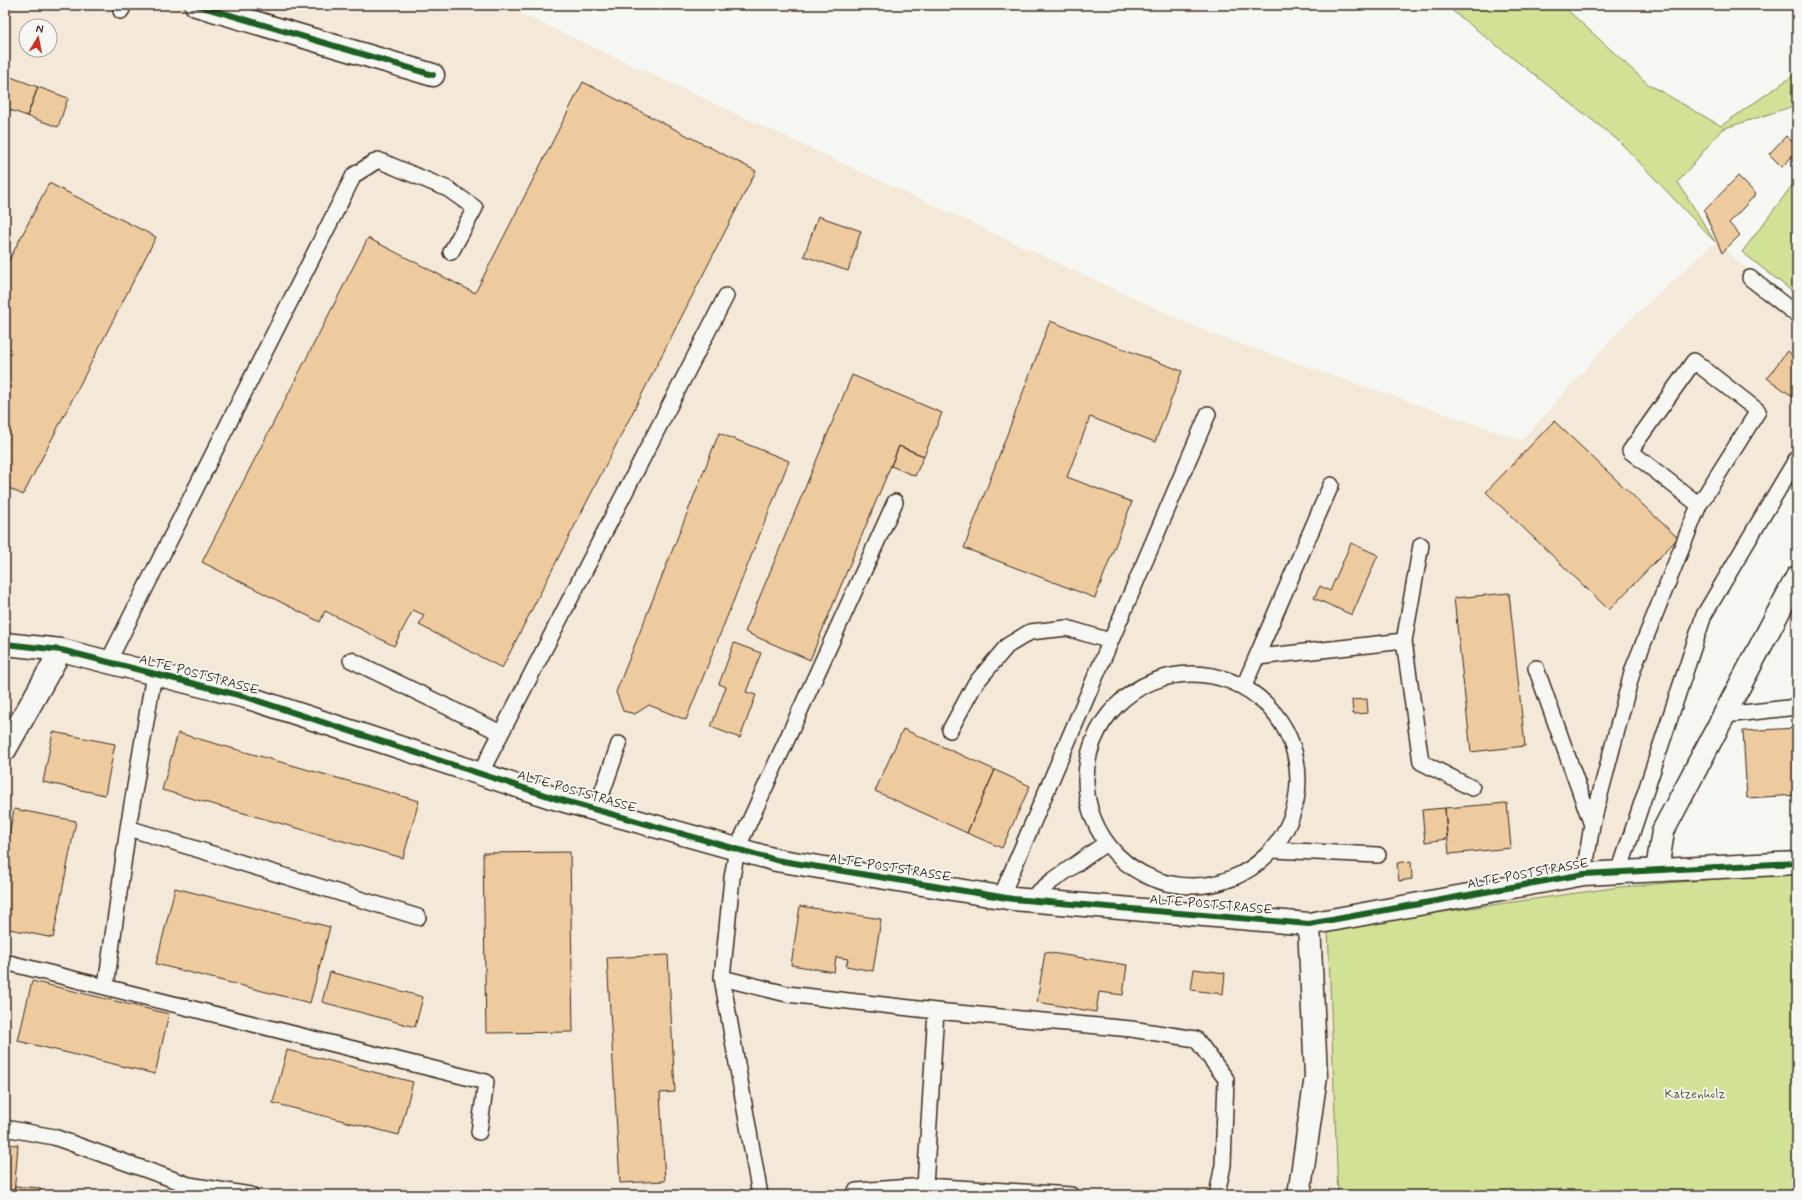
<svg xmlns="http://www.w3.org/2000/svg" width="1802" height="1200" font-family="Mynerve,sans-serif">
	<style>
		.built { fill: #f4e9d9; fill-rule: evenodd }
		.green { fill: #d1e296; stroke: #86865a }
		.building { fill: #eecb9f; stroke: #3b2a1e }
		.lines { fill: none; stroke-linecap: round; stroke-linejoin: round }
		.service-casing { stroke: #3b2a1e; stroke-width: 18 }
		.minor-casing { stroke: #3b2a1e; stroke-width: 25 }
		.service { stroke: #f6f6f2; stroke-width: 15 }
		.minor { stroke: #f6f6f2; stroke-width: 22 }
		.cycleway-casing { stroke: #f6f6f2; stroke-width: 8 }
		.cycleway { stroke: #1b5e20; stroke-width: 6 }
		.labels { text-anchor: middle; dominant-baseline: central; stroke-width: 3.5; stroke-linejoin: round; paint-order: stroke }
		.street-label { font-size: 13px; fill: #3b2a1e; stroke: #f6f6f2 }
		.park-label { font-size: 13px; fill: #60583c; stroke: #f6f6f2 }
	</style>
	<rect width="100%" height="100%" fill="#f6f6f2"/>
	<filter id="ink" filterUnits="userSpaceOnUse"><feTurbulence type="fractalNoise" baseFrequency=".025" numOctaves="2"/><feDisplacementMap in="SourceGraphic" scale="8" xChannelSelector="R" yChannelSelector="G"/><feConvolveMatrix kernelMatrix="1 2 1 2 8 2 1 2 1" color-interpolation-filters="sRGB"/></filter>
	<g filter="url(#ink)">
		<!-- built -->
		<path class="built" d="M5 5H517L515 11 1209 333 1522 440 1624 325 1715 242 1797 311V458L1704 615 1647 786 1620 887 1328 928 1338 1195H5ZM26 26H50V50H26Z"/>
		<!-- green -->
		<path class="green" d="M1445 5H1562L1648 84 1721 126 1797 73V105L1722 129 1678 182 1715 242 1619 141Z
			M1797 179V295L1742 252Z
			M1797 872V1195H1338L1328 928 1620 887Z"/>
		<!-- building -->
		<path class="building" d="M8 76 38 87 27 116 5 108V83Z
			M583 82 756 171 502 668 419 625 424 615 413 610 394 646 325 611 320 622 202 562 368 238 475 293Z
			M38 87 68 98 58 127 27 116Z
			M1786 136 1797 146V151L1782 167 1769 154Z
			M1738 176 1756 194 1729 223 1740 235 1722 253 1704 211Z
			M49 183 156 237 23 495 5 486V268Z
			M818 216 861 231 848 271 804 256Z
			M1050 321 1182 371 1155 442 1090 417 1067 477 1132 502 1095 598 964 548Z
			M1787 351 1797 358V396L1795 398 1767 378Z
			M852 375 942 413 924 456 899 446 810 660 745 632Z
			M1554 421 1678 538 1609 610 1486 492Z
			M719 433 789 461 686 720 649 705 635 714 623 711 616 692Z
			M899 446 924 456 915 476 891 466Z
			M1351 543 1378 555 1352 615 1314 598 1320 586 1330 591Z
			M1509 593 1525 746 1471 752 1454 598Z
			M734 643 761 653 746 692 756 695 740 738 711 727 726 687 719 684Z
			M1367 699 1368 713 1353 714 1352 700Z
			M1797 728V795L1747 798 1743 731Z
			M903 729 995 770 967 833 875 791Z
			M53 732 115 744 105 795 43 782Z
			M178 733 419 801 403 858 162 790Z
			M995 770 1030 786 1002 848 967 833Z
			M1507 803 1511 848 1449 854 1445 808Z
			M1445 808 1447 839 1425 842 1422 810Z
			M14 809 76 821 53 938 5 928V856Z
			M570 852 573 1032 486 1033 483 853Z
			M1411 861 1412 879 1399 881 1397 863Z
			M175 888 330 927 310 1003 156 964Z
			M800 906 881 919 873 971 846 966 848 959 836 957 834 972 791 965Z
			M1045 952 1127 965 1123 995 1099 992 1096 1012 1037 1002Z
			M668 955 675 1092 660 1093 665 1181 620 1183 607 958Z
			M1194 969 1225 973 1223 994 1191 990Z
			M330 972 423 997 415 1027 322 1002Z
			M32 981 169 1014 155 1074 18 1041Z
			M287 1050 413 1082 399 1135 273 1103Z
			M5 1144 18 1145 14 1195H5Z
			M15 1186 40 1188V1195H14Z"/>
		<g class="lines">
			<!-- service casing -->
			<g class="service-casing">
				<path id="service" d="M121 11 124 5
					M1750 278 1797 315
					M1421 545 1404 641 1421 762 1472 788
					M1258 657 1404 641
					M351 660 501 733
					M108 662 354 175 378 160 448 189 475 208 451 252
					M1536 668 1592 825
					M154 674 128 828 418 917
					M1086 780a106 106 0 1 1 212 0a106 106 0 1 1-212 0Z
					M1244 686 1331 485
					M1725 715 1797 707
					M950 730 975 684 1007 646 1030 632 1067 628 1110 641
					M480 774 726 296
					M596 810 619 744
					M1273 850 1378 855
					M1619 872 1704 615 1797 458
					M1584 874 1592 825 1633 669 1699 505 1758 411 1694 361 1630 451 1699 505
					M1001 897 1208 414
					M1029 900 1052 881 1106 843
					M5 962 486 1082 479 1132
					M722 978 787 994 936 1011 1131 1029 1196 1039 1226 1079 1223 1165 1217 1195
					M106 986 128 828
					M5 1128 54 1137 189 1185 250 1195
					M925 1186 936 1011
					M856 1191 925 1186 1071 1195
					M760 1195 722 978 732 878 737 849 895 502"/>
			</g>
			<!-- minor casing -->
			<g class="minor-casing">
				<path id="minor" d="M196 5 433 75
					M5 644 61 650 246 697 554 798 776 860 1013 899 1309 924 1584 874 1797 863
					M5 750 61 650
					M1657 870 1663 831 1797 577
					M1299 1195 1316 1076 1309 924"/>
			</g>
			<!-- service -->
			<use href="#service" class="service"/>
			<!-- minor -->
			<use href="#minor" class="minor"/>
			<!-- cycleway casing -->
			<g class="cycleway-casing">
				<path id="cycleway" d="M196 5 433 75
					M5 644 61 650 246 697 554 798 776 860 1013 899 1309 924 1584 874 1797 863"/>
			</g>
			<!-- cycleway -->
			<use href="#cycleway" class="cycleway"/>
		</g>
	</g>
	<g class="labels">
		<!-- street labels -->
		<g class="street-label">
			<text transform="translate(199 675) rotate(15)">ALTE POSTSTRASSE</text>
			<text transform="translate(577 792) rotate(16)">ALTE POSTSTRASSE</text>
			<text transform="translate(890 868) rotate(9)">ALTE POSTSTRASSE</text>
			<text transform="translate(1528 874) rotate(-10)">ALTE POSTSTRASSE</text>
			<text transform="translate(1211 905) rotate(5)">ALTE POSTSTRASSE</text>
		</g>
		<!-- park labels -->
		<g class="park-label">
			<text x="1695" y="1094">Katzenholz</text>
		</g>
	</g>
	<!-- margin -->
	<rect width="1802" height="1200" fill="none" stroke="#f6f6f2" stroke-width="20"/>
	<rect x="10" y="10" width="1782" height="1180" fill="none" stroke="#3b2a1e" stroke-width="1.5" filter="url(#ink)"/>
	<!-- north arrow -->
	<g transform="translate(38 38) rotate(10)"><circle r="19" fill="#f6f6f2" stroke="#aba49d"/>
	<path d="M0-3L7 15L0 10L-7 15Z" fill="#c8321e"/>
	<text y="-6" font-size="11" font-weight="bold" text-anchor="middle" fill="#3b2a1e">N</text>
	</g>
</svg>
